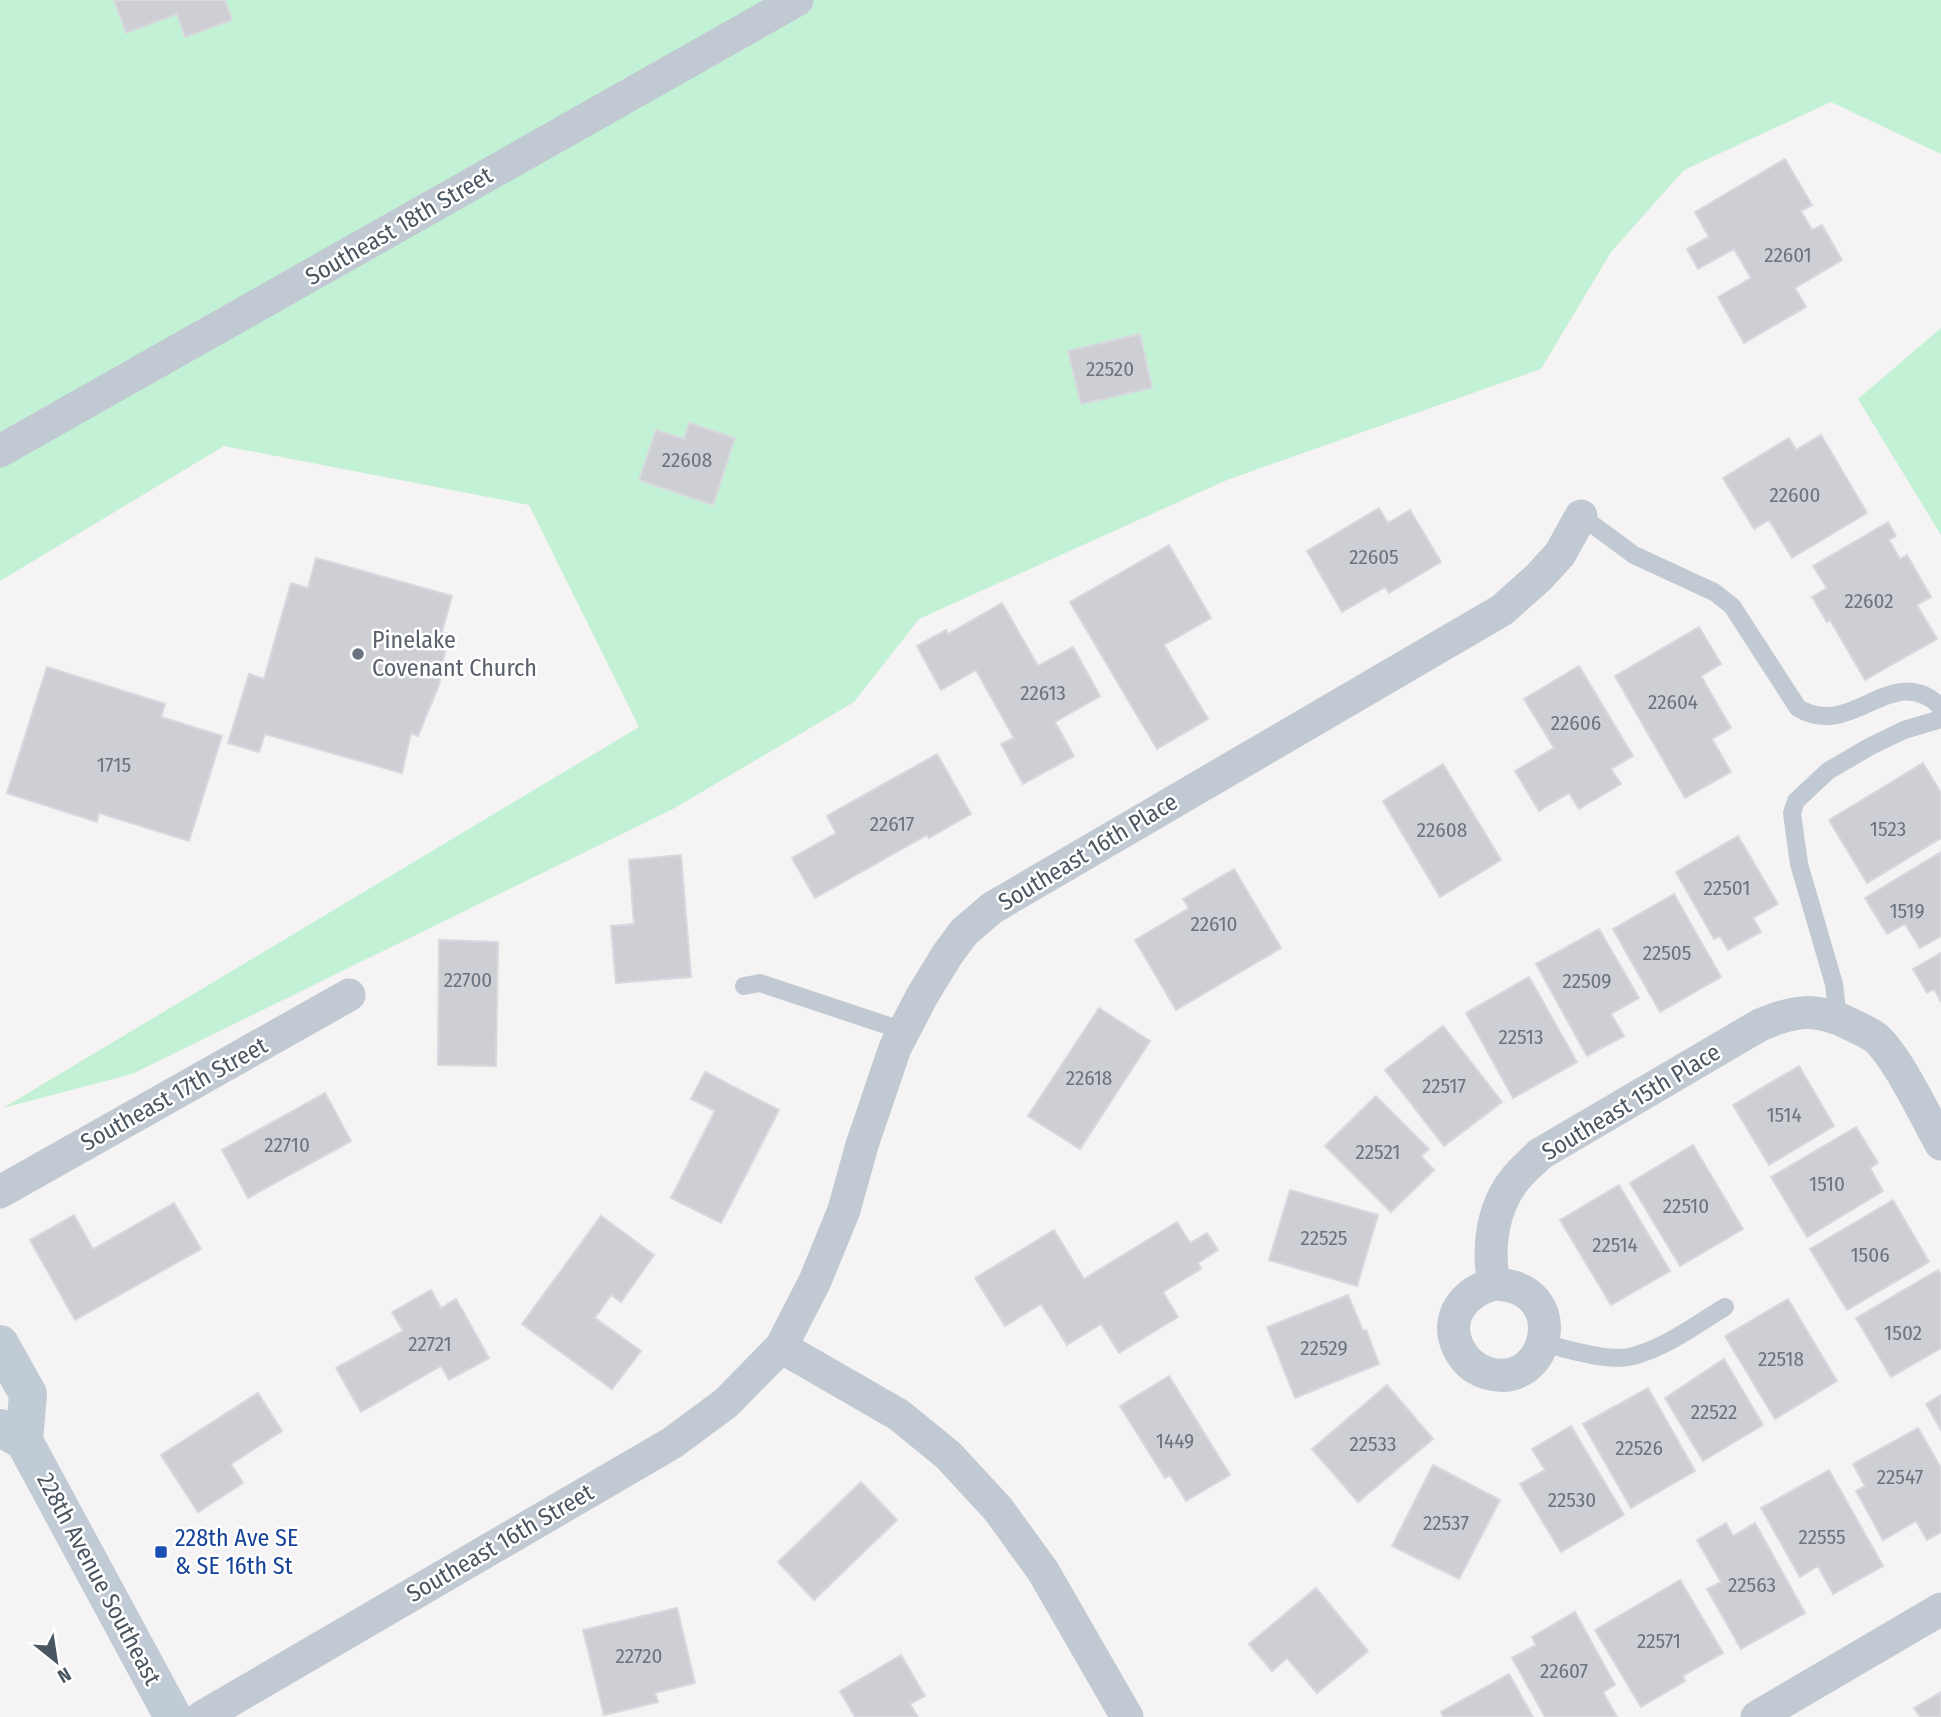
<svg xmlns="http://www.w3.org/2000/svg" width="1941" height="1717" font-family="'Fira Sans Condensed',sans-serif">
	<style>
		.green { fill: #c3f1d5 }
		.building { fill: #cdcfd5; stroke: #d7d9de; stroke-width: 2 }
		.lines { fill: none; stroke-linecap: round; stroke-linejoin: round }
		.lane { stroke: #c1cad2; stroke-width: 18 }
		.street { stroke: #c1cad2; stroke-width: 33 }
		.secondary { stroke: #c1cbd6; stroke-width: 38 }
		.worship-dot { fill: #6b7280; stroke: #fff; stroke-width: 2.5 }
		.transit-dot { fill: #1a4fb4; stroke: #fff; stroke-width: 2.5 }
		.labels { text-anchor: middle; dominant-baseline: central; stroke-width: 5; stroke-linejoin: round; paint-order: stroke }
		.number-label { font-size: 21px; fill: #6b747e }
		.street-label { font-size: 24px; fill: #4a5661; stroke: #fff }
		.worship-label { font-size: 24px; fill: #5b616d; stroke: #fff; text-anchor: start }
		.transit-label { font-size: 24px; fill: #164399; stroke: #fff; text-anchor: start }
	</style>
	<rect width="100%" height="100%" fill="#f5f3f3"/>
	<!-- green -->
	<path class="green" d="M0 0H1941V154L1831 102 1684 170 1611 252 1541 369 1227 480 919 619 854 702 673 809 132 1074 3 1108 639 727 529 505 224 446 0 581Z
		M1941 328V535L1858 399Z"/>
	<!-- building -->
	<path class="building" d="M114 0H225L232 20 185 37 177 14 126 33Z
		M1785 159 1812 205 1801 211 1812 230 1822 225 1842 260 1795 288 1806 307 1744 343 1718 297 1751 278 1734 249 1698 269 1687 249 1709 237 1695 212Z
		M1140 334 1152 388 1081 404 1068 351Z
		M689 423 735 438 713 505 639 480 656 430 684 439Z
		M1821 435 1867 513 1792 558 1769 520 1754 529 1723 478 1789 438 1796 450Z
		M1379 508 1388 523 1410 510 1441 562 1389 593 1385 587 1342 612 1307 551Z
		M1888 522 1896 536 1889 540 1900 559 1907 555 1931 597 1917 605 1937 639 1865 680 1830 620 1827 622 1812 597 1827 588 1813 566Z
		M1169 545 1211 618 1164 645 1208 719 1157 749 1070 602Z
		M316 558 452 596 442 632 448 634 439 685 418 736 411 733 402 773 265 734 259 752 228 743 249 674 264 679 291 583 308 588Z
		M1002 603 1038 666 1073 647 1100 696 1055 722 1074 756 1023 784 1001 744 1014 738 976 670 941 690 917 646 946 630 948 634Z
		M1699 627 1721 664 1701 676 1731 728 1712 739 1731 772 1685 798 1615 676Z
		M1579 666 1633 756 1611 769 1621 784 1579 809 1569 793 1539 811 1515 771 1554 748 1524 699Z
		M47 667 165 704 161 717 222 736 189 841 99 813 97 822 7 793Z
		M937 754 971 814 929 838 927 835 815 898 792 858 836 833 827 816Z
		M1923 763 1941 793V838L1867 883 1829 820Z
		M1443 764 1501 860 1440 897 1383 801Z
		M1738 836 1778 904 1753 918 1761 932 1728 950 1720 936 1714 939 1676 872Z
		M1941 852V936L1920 948 1905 924 1887 934 1865 898Z
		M681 855 691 977 616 983 611 926 634 924 629 860Z
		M1234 869 1281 948 1176 1010 1135 940 1189 908 1183 899Z
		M1674 894 1721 977 1660 1012 1613 929Z
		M1599 929 1639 998 1611 1014 1624 1036 1587 1056 1536 964Z
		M439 940 498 942 496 1066 438 1065Z
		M1941 953V1002L1934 989 1927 993 1913 969Z
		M1529 977 1577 1062 1513 1098 1466 1013Z
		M1099 1008 1150 1041 1080 1149 1028 1116Z
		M1443 1026 1502 1102 1444 1146 1385 1070Z
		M1799 1066 1834 1126 1769 1165 1733 1105Z
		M705 1072 779 1110 721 1223 671 1198 715 1111 691 1099Z
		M325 1093 351 1141 248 1198 222 1150Z
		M1376 1096 1429 1149 1421 1156 1434 1170 1391 1212 1325 1146Z
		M1856 1127 1878 1163 1870 1168 1883 1191 1807 1237 1771 1177Z
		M1693 1145 1743 1229 1680 1266 1630 1183Z
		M1619 1185 1670 1271 1611 1305 1560 1220Z
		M1290 1190 1378 1215 1357 1286 1269 1260Z
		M1893 1200 1929 1262 1847 1310 1810 1249Z
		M174 1203 201 1249 75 1320 30 1240 74 1215 93 1249Z
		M601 1216 654 1255 621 1302 611 1295 595 1318 641 1351 612 1389 522 1324Z
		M1177 1222 1190 1243 1207 1233 1218 1250 1198 1263 1201 1269 1163 1292 1178 1317 1119 1353 1101 1324 1067 1345 1041 1304 1005 1326 975 1278 1054 1230 1084 1279Z
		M1938 1270 1941 1275V1348L1891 1377 1856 1318Z
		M431 1290 441 1308 456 1299 489 1358 449 1380 441 1366 361 1412 336 1368 403 1331 392 1312Z
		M1348 1295 1363 1331 1366 1330 1379 1364 1295 1398 1267 1327Z
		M1788 1299 1837 1381 1775 1419 1725 1336Z
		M1724 1359 1763 1425 1703 1461 1665 1398Z
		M1169 1376 1230 1475 1186 1501 1170 1475 1165 1478 1120 1406Z
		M1387 1385 1433 1439 1358 1502 1312 1449Z
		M1648 1388 1695 1471 1631 1508 1583 1424Z
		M258 1393 282 1431 231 1464 243 1483 198 1512 161 1455Z
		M1941 1395V1430L1926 1404Z
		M1571 1426 1624 1515 1561 1552 1520 1484 1545 1470 1532 1449Z
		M1918 1428 1941 1468V1532L1927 1540 1916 1521 1883 1540 1856 1491 1865 1486 1853 1464Z
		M1433 1465 1500 1500 1459 1579 1392 1546Z
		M1829 1470 1883 1566 1833 1594 1818 1566 1800 1577 1761 1508Z
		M861 1482 897 1520 814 1600 778 1562Z
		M1726 1523 1733 1536 1755 1523 1805 1613 1741 1649 1707 1589 1721 1582 1697 1540Z
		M1680 1580 1723 1653 1683 1676 1685 1681 1641 1707 1595 1630Z
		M1316 1588 1368 1651 1317 1693 1287 1658 1272 1671 1249 1644Z
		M677 1608 695 1683 655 1693 658 1702 604 1715 583 1630Z
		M1575 1612 1615 1685 1603 1692 1617 1717H1545L1512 1658 1536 1645 1532 1637Z
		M901 1655 925 1696 910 1704 918 1717H855L840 1691Z
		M1509 1674 1533 1717H1443L1441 1712Z
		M1941 1692V1717H1920L1914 1708Z"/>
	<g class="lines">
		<!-- lane -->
		<path class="lane" d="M1581 516 1634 555 1714 592 1732 606 1798 708C1853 741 1892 659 1941 707
			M744 986 760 983 904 1031
			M1838 1018 1834 984 1799 864 1792 813 1796 801 1828 771 1869 747 1904 730 1941 719
			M1543 1343C1566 1349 1606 1361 1629 1357 1664 1349 1694 1326 1725 1307"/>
		<!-- street -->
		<path class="street" d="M0 451 797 0
			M0 1192 349 995
			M1494 1284C1574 1286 1549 1392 1487 1373 1474 1369 1465 1361 1459 1349 1443 1318 1464 1292 1494 1284 1487 1248 1492 1207 1516 1178 1523 1169 1532 1162 1540 1154L1760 1025C1795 1010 1817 1007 1852 1025 1860 1029 1870 1033 1876 1038 1899 1059 1925 1116 1941 1144
			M781 1347 899 1415 948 1455 998 1509 1043 1571 1127 1717
			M202 1717 672 1443 726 1403 781 1347 815 1281 844 1210 862 1145 895 1048 922 996 947 955 964 932 992 908 1502 610 1538 578 1560 554 1581 516
			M1757 1717 1941 1609"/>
		<!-- secondary -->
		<path class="secondary" d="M0 1344 28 1394 24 1441
			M0 1428 24 1441 173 1717"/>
	</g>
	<!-- markers -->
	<circle class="worship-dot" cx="358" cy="654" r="7"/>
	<rect class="transit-dot" x="154" y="1545" width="14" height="14" rx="3.5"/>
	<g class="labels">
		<!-- number labels -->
		<g class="number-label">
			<text x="1788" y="255">22601</text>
			<text x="1110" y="369">22520</text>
			<text x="687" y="460">22608</text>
			<text x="1795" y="495">22600</text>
			<text x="1374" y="557">22605</text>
			<text x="1869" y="601">22602</text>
			<text x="1043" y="693">22613</text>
			<text x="1673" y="702">22604</text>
			<text x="1576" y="723">22606</text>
			<text x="114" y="765">1715</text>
			<text x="892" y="824">22617</text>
			<text x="1888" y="829">1523</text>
			<text x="1442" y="830">22608</text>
			<text x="1727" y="888">22501</text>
			<text x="1907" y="911">1519</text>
			<text x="1214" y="924">22610</text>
			<text x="1667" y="953">22505</text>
			<text x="468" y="980">22700</text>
			<text x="1587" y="981">22509</text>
			<text x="1521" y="1037">22513</text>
			<text x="1089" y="1078">22618</text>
			<text x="1444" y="1086">22517</text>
			<text x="1784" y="1115">1514</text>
			<text x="287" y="1145">22710</text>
			<text x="1378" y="1152">22521</text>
			<text x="1827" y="1184">1510</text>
			<text x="1686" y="1206">22510</text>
			<text x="1324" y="1238">22525</text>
			<text x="1615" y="1245">22514</text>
			<text x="1870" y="1255">1506</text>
			<text x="1903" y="1333">1502</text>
			<text x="430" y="1344">22721</text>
			<text x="1324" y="1348">22529</text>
			<text x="1781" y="1359">22518</text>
			<text x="1714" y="1412">22522</text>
			<text x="1175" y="1441">1449</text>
			<text x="1373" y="1444">22533</text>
			<text x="1639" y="1448">22526</text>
			<text x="1900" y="1477">22547</text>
			<text x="1572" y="1500">22530</text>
			<text x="1446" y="1523">22537</text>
			<text x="1822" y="1537">22555</text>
			<text x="1752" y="1585">22563</text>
			<text x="1659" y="1641">22571</text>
			<text x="639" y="1656">22720</text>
			<text x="1564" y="1671">22607</text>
		</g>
		<!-- street labels -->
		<g class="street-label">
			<text transform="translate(399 226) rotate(-30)">Southeast 18th Street</text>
			<text transform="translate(1088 852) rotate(-31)">Southeast 16th Place</text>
			<text transform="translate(174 1094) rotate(-29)">Southeast 17th Street</text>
			<text transform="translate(1631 1102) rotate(-31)">Southeast 15th Place</text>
			<text transform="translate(500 1543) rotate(-30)">Southeast 16th Street</text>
			<text transform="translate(99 1579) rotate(62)">228th Avenue Southeast</text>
		</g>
		<!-- worship labels -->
		<g class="worship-label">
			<text x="372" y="640">Pinelake<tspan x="372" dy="28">Covenant Church</tspan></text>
		</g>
		<!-- transit labels -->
		<g class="transit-label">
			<text x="175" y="1538">228th Ave SE<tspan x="175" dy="28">&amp; SE 16th St</tspan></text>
		</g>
	</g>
	<!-- north arrow -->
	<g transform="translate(56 1661) rotate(150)" stroke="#ffffff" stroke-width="5" paint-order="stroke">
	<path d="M0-5L12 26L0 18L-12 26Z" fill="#4a5661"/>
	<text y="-10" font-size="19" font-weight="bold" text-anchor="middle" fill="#4a5661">N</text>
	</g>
</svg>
